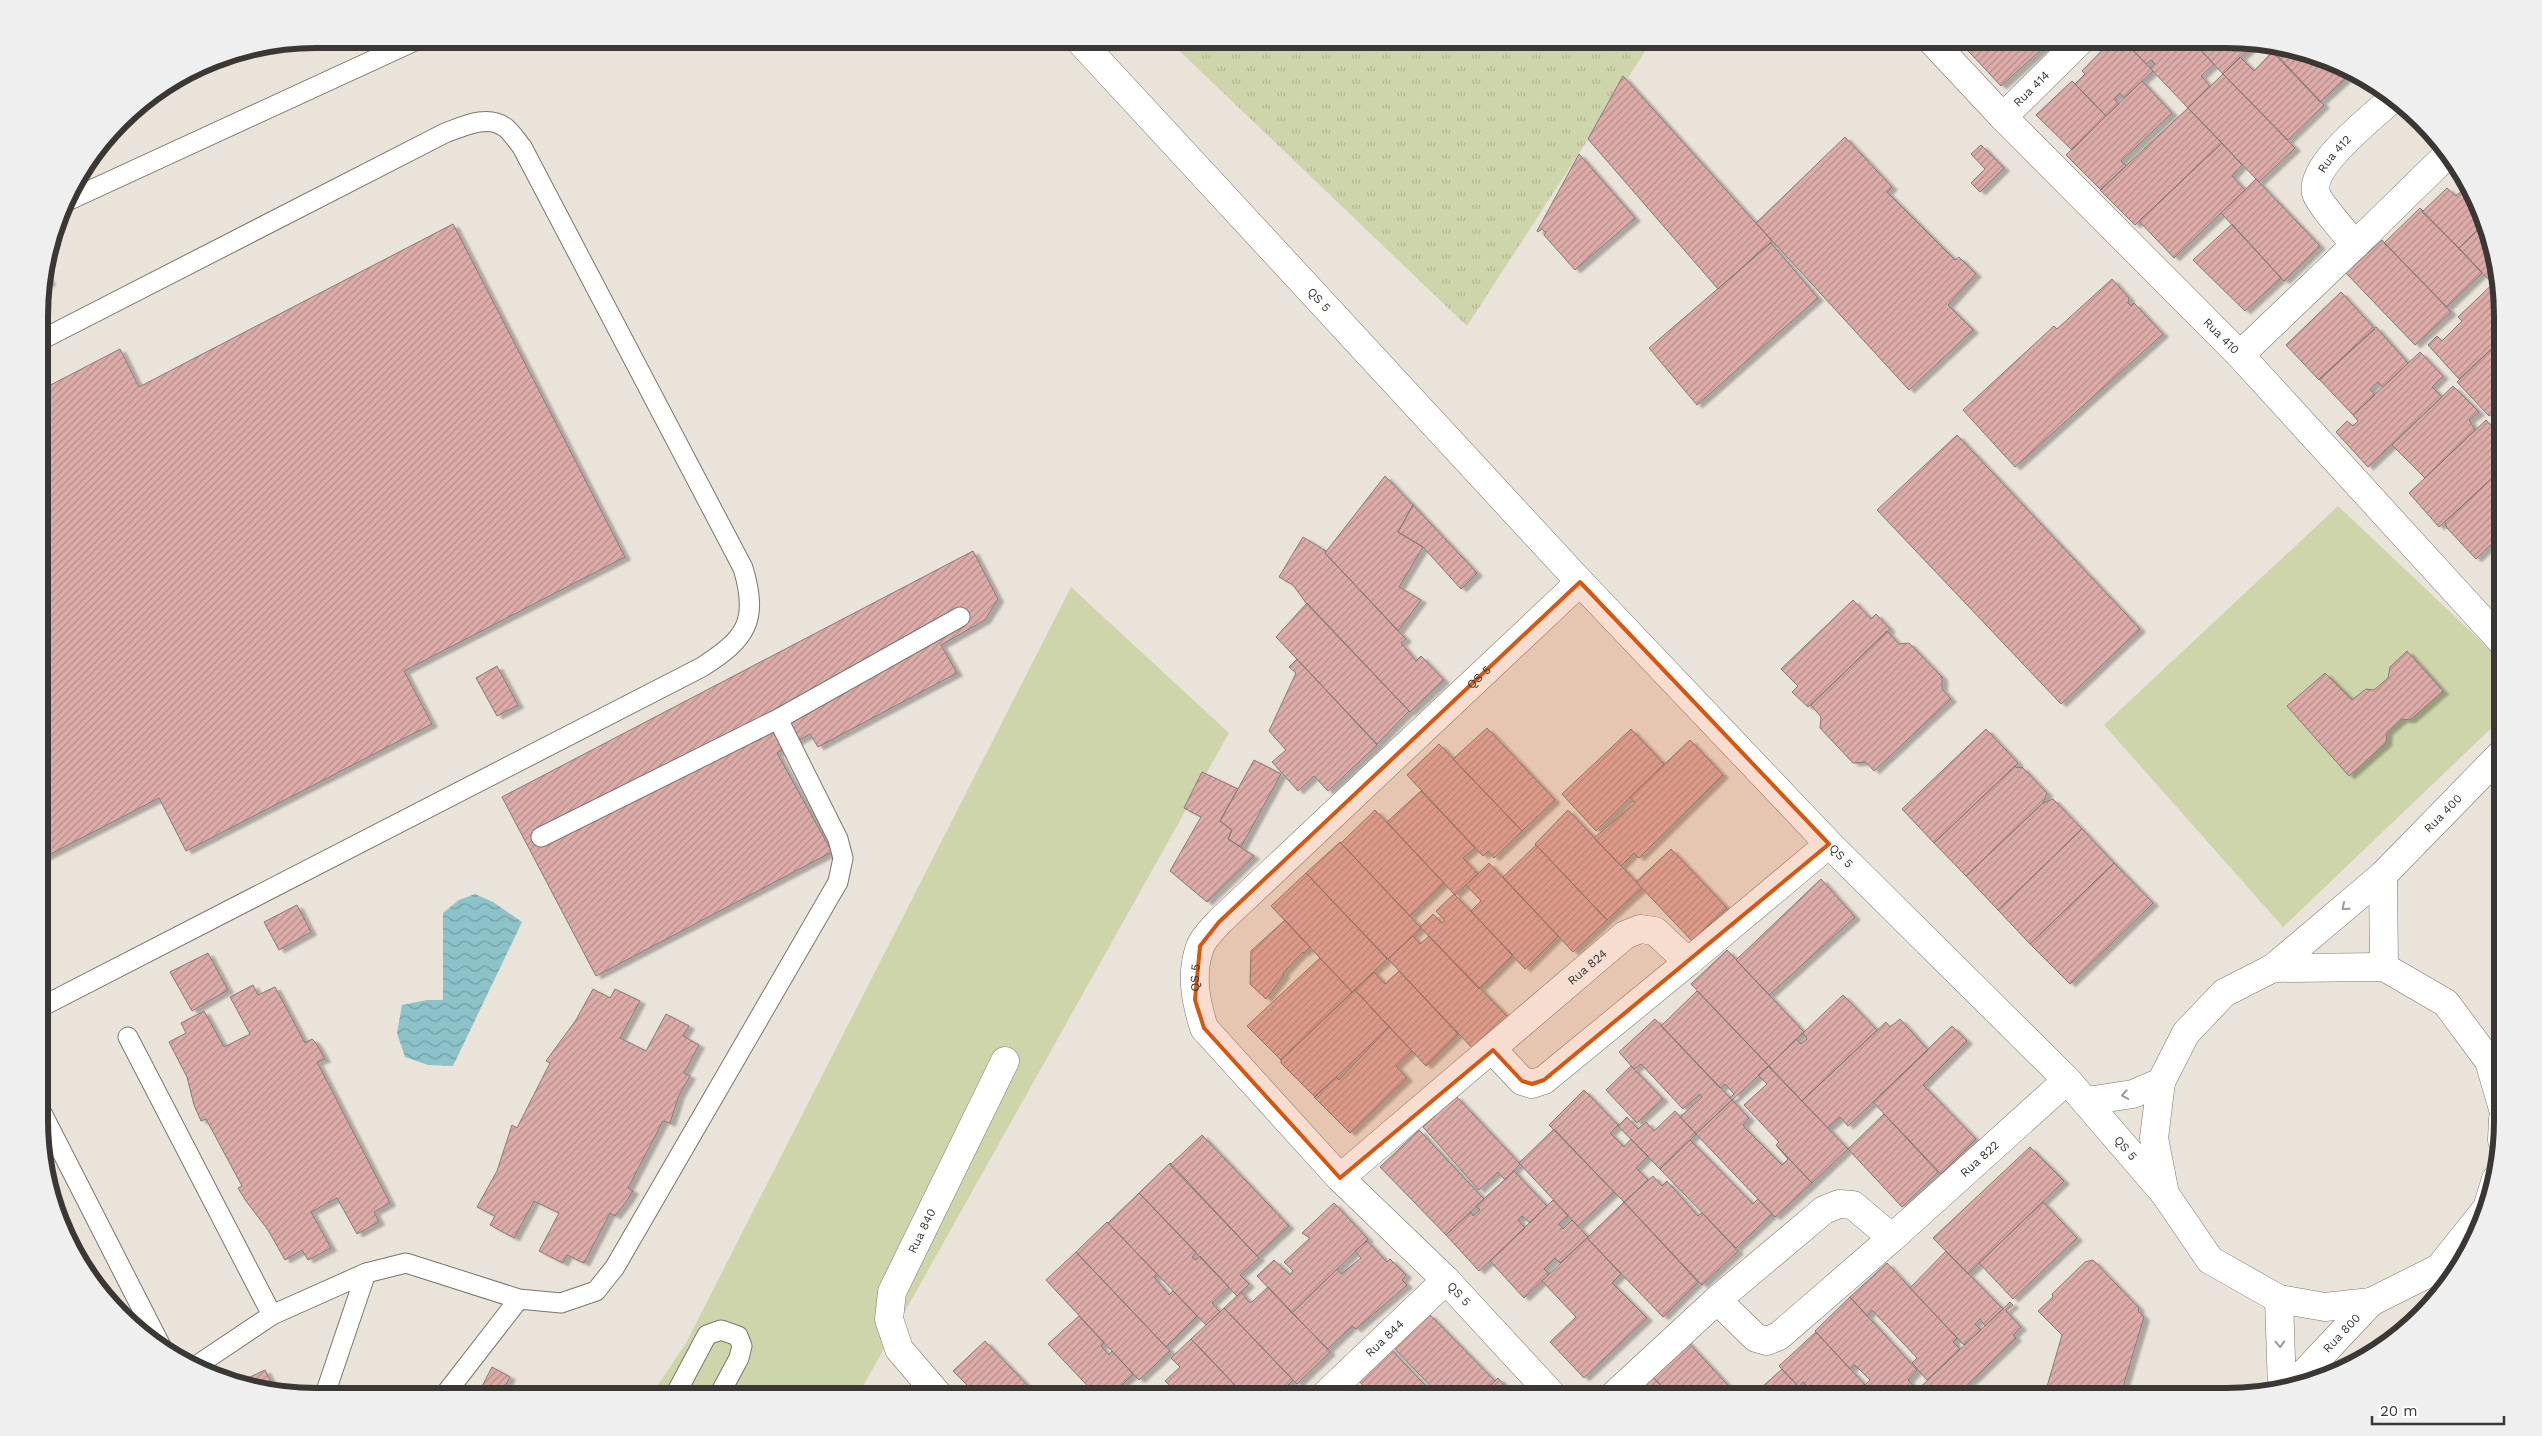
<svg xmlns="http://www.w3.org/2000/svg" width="2542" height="1436" font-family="'Work Sans',sans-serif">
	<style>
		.grass { fill: url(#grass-tufts) }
		.green { fill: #ced5ab }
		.water { fill: url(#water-waves) }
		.building { fill: url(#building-hatch); stroke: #857978; filter: url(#shadow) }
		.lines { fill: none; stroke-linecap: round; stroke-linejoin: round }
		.lane-casing { stroke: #7b756d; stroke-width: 21 }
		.street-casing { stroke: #7b756d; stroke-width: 29 }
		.lane { stroke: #fff; stroke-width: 19 }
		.street { stroke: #fff; stroke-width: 28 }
		.oneway { stroke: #9c9b9a }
		.marked { fill: #d75610; fill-opacity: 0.2; stroke: #d75610; stroke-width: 4; stroke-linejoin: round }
		.labels { text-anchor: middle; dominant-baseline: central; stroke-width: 4; stroke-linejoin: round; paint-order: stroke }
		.street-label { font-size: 12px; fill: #3a3734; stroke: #fff }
		.rim { fill: none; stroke: #3a3734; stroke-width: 6 }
	</style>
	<defs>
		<pattern id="grass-tufts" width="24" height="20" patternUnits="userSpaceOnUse" patternTransform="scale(1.25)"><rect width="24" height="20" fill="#ced5ab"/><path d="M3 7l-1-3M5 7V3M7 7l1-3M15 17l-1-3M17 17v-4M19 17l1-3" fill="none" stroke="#b2b794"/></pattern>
		<pattern id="water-waves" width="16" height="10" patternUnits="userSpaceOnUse" patternTransform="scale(1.25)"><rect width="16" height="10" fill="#8bc3c9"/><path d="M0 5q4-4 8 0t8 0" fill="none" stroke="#739fa4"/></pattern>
		<pattern id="building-hatch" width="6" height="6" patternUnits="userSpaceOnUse" patternTransform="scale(1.25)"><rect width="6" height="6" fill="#ddaca9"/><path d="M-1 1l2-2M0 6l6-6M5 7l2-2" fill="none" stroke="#b48d8a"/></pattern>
		<filter id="shadow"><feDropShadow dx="5.5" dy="3" stdDeviation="1" flood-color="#0004"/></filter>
	</defs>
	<rect width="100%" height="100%" fill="#eae3da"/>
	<!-- grass -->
	<path class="grass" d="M1167 39H1653L1467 326Z"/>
	<!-- green -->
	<path class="green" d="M2338 506 2503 662V717L2283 927 2104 725Z
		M1071 587 1229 733 857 1397H650L686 1343Z"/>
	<!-- water -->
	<path class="water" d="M475 894 493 902 522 922 453 1066 428 1065 405 1057 397 1033 402 1005 427 1000H443V913L459 900Z"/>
	<!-- building -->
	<path class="building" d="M1957 39H2053L2001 86Z
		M2113 39H2122L2153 71 2124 98 2120 93 2114 99 2119 104 2106 116 2075 84 2085 74 2082 71Z
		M2122 39H2189L2184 43 2186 45 2190 39 2214 64 2201 76 2210 86 2188 108 2150 68 2155 64 2151 60 2146 64Z
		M2190 39H2227L2256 43 2223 74Z
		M2275 45 2298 48 2354 71 2320 102 2270 49Z
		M2273 51 2324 105 2288 140 2223 74 2240 57 2254 71Z
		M2223 74 2295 148 2259 182 2188 108Z
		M1623 76 1772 241 1718 289 1588 139Z
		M2072 81 2106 116 2072 150 2036 115Z
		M2142 81 2172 113 2121 161 2126 166 2101 190 2066 155Z
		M2188 108 2222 143 2135 225 2100 190Z
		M1845 137 1892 187 1887 192 1955 260 1959 257 1976 274 1948 305 1973 330 1909 390 1756 223Z
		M2222 143 2242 165 2232 176 2245 190 2174 258 2139 221Z
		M1981 145 2004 168 1980 192 1971 183 1985 169 1971 154Z
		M1579 154 1635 218 1575 270 1544 235 1546 233 1542 229 1538 232 1537 231Z
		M2256 179 2320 246 2284 281 2221 213Z
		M2468 185 2486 222 2459 248 2422 212 2447 188 2456 196Z
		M2420 208 2482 273 2447 307 2384 243Z
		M2486 222 2499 278 2493 284 2459 248Z
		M453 224 625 557 404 671 432 724 186 851 159 798 41 859V437L49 433 41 417V390L120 349 139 387Z
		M2232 224 2281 278 2245 311 2193 260Z
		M2382 240 2451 312 2415 345 2346 273Z
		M1771 243 1818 298 1697 405 1649 348Z
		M44 271 50 282 41 287V280Z
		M2499 278 2503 297V338L2459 379 2428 345 2437 336 2442 341 2462 321 2458 317Z
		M2112 279 2129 298 2128 303 2131 306 2134 303 2163 334 2015 467 1963 410 2054 326 2057 329Z
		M2341 292 2375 329 2319 380 2286 345Z
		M2376 327 2408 363 2383 387 2378 382 2370 389 2375 395 2353 415 2319 379Z
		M2503 338V404L2489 416 2457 382Z
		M2420 352 2443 376 2432 387 2442 397 2368 467 2336 432 2347 421 2353 426 2358 421 2353 415Z
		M2453 386 2479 412 2469 420 2475 430 2425 478 2392 445Z
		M2486 420 2503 438V442L2492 452 2503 463V468L2439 527 2409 493Z
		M1957 435 2140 629 2061 704 1877 510Z
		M2503 468V533L2476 559 2447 528 2445 522Z
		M1385 476 1413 505 1398 532 1423 547 1399 587 1421 600 1398 631 1325 553Z
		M1413 505 1477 573 1461 589 1423 547 1398 532Z
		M1303 537 1326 551 1325 553 1406 639 1401 643 1416 661 1421 656 1444 680 1410 712 1306 603 1293 585 1279 577Z
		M973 551 998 599 985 620 941 645 957 673 818 747 810 734 777 753 832 852 596 976 502 797Z
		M2503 554V572L2494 563Z
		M1853 600 1871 619 1876 614 1890 629 1808 707 1792 692 1798 686 1781 669Z
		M1307 603 1409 711 1377 744 1276 637Z
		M1887 631 1899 644 1909 643 1942 677V689L1951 699 1874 771 1866 762 1853 763 1820 728 1821 717 1811 705Z
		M2407 651 2443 691 2410 720 2402 719 2387 732 2386 743 2349 776 2287 706 2325 673 2352 700 2366 689 2374 690 2388 678 2390 667Z
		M1297 659 1377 745 1328 791 1314 776 1298 791 1272 762 1286 750 1269 731 1296 673 1289 667Z
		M497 666 518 705 497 716 476 678Z
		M1487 728 1555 800 1522 831 1453 759Z
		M1631 729 1664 764 1596 831 1562 794Z
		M1986 729 2018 763 1934 843 1902 809Z
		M1690 740 1723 775 1639 858 1634 853 1621 866 1594 838 1635 803 1630 797Z
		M1439 744 1522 831 1494 858 1488 851 1483 856 1407 775Z
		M1254 760 1281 774 1241 847 1228 839 1232 830 1220 821Z
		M2015 766 2017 768 2022 767 2047 793 2043 803 1966 876 1934 843Z
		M1202 772 1238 789 1220 821 1232 830 1228 839 1254 856 1207 902 1170 871 1201 817 1184 808Z
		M1421 791 1475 848 1463 858 1478 874 1455 895 1387 822Z
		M2053 799 2082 829 1998 910 1966 876 2043 803Z
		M1375 810 1444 883 1410 916 1341 843Z
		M1568 810 1642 888 1607 920 1535 844Z
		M2082 829 2114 863 2030 944 1998 910Z
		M1340 842 1421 928 1388 959 1306 873Z
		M1536 845 1607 920 1573 952 1503 877Z
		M1671 849 1727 908 1692 941 1636 882Z
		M1489 863 1558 936 1525 969 1471 911 1481 901 1466 885Z
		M2114 863 2153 903 2070 984 2030 944Z
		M1306 873 1387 959 1352 992 1271 906Z
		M1821 879 1855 917 1769 995 1736 960Z
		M1454 894 1513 955 1479 989 1420 927 1433 914 1442 923 1445 921 1436 911Z
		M297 905 311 932 279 950 264 922Z
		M1285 920 1310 947 1304 953 1303 952 1283 973 1284 975 1266 999 1250 984 1251 951Z
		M1413 936 1420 944 1429 936 1510 1019 1476 1052 1388 959Z
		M1727 950 1804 1032 1769 1066 1691 984Z
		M208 953 228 990 192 1011 170 972Z
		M1320 958 1352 992 1281 1060 1247 1026Z
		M1399 971 1458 1034 1426 1066 1355 990 1374 972 1385 984Z
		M253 985 258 995 275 987 305 1043 312 1039 316 1043 325 1059 317 1062 390 1203 374 1212 379 1222 357 1234 337 1198 311 1212 331 1248 308 1260 302 1250 285 1260 268 1230 246 1201 238 1188 242 1186 206 1119 201 1121 194 1105 187 1077 169 1042 186 1033 181 1023 204 1011 224 1047 250 1034 230 997Z
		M593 989 610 998 615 989 640 1001 620 1038 646 1051 666 1014 689 1026 683 1036 699 1045 684 1073 690 1076 679 1095 670 1123 663 1121 628 1188 633 1191 626 1202 615 1216 610 1213 584 1263 567 1255 563 1263 539 1251 559 1213 534 1201 514 1238 490 1225 495 1216 477 1207 497 1171 512 1125 517 1128 550 1063 546 1061 576 1020Z
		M1355 990 1389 1027 1315 1097 1281 1063V1060Z
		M1697 991 1769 1066 1732 1100 1730 1098 1734 1094 1725 1084 1720 1088 1661 1026Z
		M1843 995 1877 1030 1802 1101 1769 1066 1796 1039 1801 1044 1807 1039 1803 1033Z
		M1655 1019 1732 1100 1696 1134 1680 1117 1702 1097 1700 1094 1683 1109 1641 1064 1634 1069 1619 1052Z
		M1900 1019 1928 1050 1848 1126 1840 1117 1828 1128 1802 1101 1886 1022 1890 1027Z
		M1952 1026 1967 1041 1923 1085 1976 1139 1941 1174 1873 1102Z
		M1389 1027 1412 1051 1396 1066 1407 1078 1350 1133 1314 1097 1336 1077 1339 1080Z
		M1631 1066 1663 1099 1637 1123 1606 1090Z
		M1768 1066 1848 1149 1812 1183 1776 1145 1779 1142 1744 1105 1767 1084 1758 1075Z
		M1584 1090 1618 1125 1610 1133 1624 1147 1631 1139 1648 1156 1636 1168 1648 1180 1624 1202 1549 1125Z
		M1456 1096 1520 1164 1505 1180 1498 1172 1479 1190 1423 1127Z
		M1732 1100 1749 1118 1743 1125 1747 1130 1782 1165 1788 1159 1776 1145 1812 1183 1775 1217 1696 1134Z
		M1675 1111 1696 1134 1660 1169 1618 1126 1627 1117 1638 1129 1646 1122 1654 1131Z
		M1884 1114 1938 1172 1902 1207 1848 1149Z
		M1554 1129 1614 1192 1578 1226 1519 1163Z
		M1419 1130 1484 1199 1446 1235 1380 1167Z
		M1202 1135 1289 1226 1257 1256 1170 1165Z
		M1690 1140 1753 1204 1758 1199 1772 1214 1736 1248 1660 1169Z
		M2030 1147 2064 1181 1968 1274 1933 1238Z
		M1170 1163 1259 1258 1240 1275 1249 1284 1237 1296 1139 1193Z
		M1514 1171 1547 1206 1530 1223 1522 1216 1518 1220 1525 1228 1479 1271 1446 1235 1471 1212 1473 1216 1480 1210 1476 1206Z
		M1653 1176 1662 1186 1667 1181 1698 1216 1702 1213 1738 1251 1702 1285 1624 1202Z
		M1139 1193 1196 1252 1192 1257 1196 1260 1200 1256 1229 1287 1212 1303 1220 1312 1206 1325 1108 1223Z
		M1553 1200 1568 1216 1559 1224 1563 1229 1572 1220 1588 1237 1560 1263 1555 1258 1544 1269 1549 1274 1524 1298 1490 1261Z
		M1624 1202 1698 1282 1663 1317 1587 1238Z
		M2043 1202 2077 1238 2013 1299 1979 1263Z
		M1334 1203 1368 1239 1292 1313 1257 1276 1274 1260 1290 1275 1293 1271 1284 1262 1310 1238 1302 1233Z
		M1107 1222 1158 1275 1154 1277 1169 1295 1173 1291 1197 1316 1166 1347 1076 1252Z
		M1587 1238 1621 1274 1612 1283 1647 1318 1584 1378 1550 1342 1576 1317 1542 1281Z
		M1367 1241 1387 1262 1390 1259 1406 1275 1402 1280 1407 1285 1356 1329 1352 1326 1328 1349 1292 1313 1337 1269 1341 1274 1361 1258 1355 1251Z
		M1946 1251 2003 1309 1985 1326 1980 1319 1975 1324 1981 1330 1964 1345 1910 1288Z
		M1076 1252 1170 1351 1139 1380 1046 1280Z
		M2093 1260 2139 1308 2138 1311 2144 1317 2120 1397H2044L2062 1335 2038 1311 2053 1297 2052 1294 2085 1262Z
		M1887 1263 1957 1338 1953 1342 1960 1349 1927 1380 1912 1363 1917 1358 1872 1310 1867 1316 1850 1297Z
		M1268 1287 1330 1352 1297 1384 1224 1308 1241 1292 1249 1302H1252Z
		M1850 1297 1917 1370 1908 1380 1917 1390 1918 1393 1914 1397H1876L1865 1385 1870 1380 1855 1365 1850 1369 1815 1331Z
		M2010 1302 2013 1305 2006 1311 2021 1327 2013 1335 2016 1338 1955 1397H1910Z
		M1224 1308 1293 1380 1276 1397H1246L1191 1339Z
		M1429 1314 1495 1381 1478 1397H1441L1394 1348Z
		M1079 1316 1104 1343 1101 1346 1109 1355 1112 1351 1133 1374 1110 1397H1098L1048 1344Z
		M1816 1332 1865 1385 1876 1397H1818L1803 1382 1799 1387 1779 1366Z
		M1191 1339 1202 1350 1246 1397H1182L1165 1381 1180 1367 1171 1358Z
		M1685 1339 1739 1397H1672L1651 1375Z
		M985 1341 1033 1391 1039 1397H979L953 1371Z
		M1389 1347 1436 1397H1374L1356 1378Z
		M492 1367 510 1377 499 1397H455L460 1388 477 1396Z
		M1782 1369 1808 1397H1752V1396Z
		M265 1370 276 1392 244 1388 235 1384Z
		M1651 1375 1672 1397H1634L1640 1391 1637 1389Z
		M1498 1378 1515 1397H1478L1495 1381Z
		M1171 1386 1182 1397H1160Z"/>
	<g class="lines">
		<!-- lane casing -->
		<g class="lane-casing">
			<path id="lane" d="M65 202 419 39
				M41 340 445 133C464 126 488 114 506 128 512 133 517 141 522 147L743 568C759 621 746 639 702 667L41 1007
				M778 719 960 617
				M128 1037 272 1315
				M41 1111 163 1350
				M519 1299 561 1303 596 1291 615 1267 838 882 843 858 838 839 778 719 541 837
				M192 1366 199 1364 272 1315 366 1273 406 1263 519 1299 443 1397
				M324 1397 366 1273
				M674 1397 707 1335 721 1330 738 1336 742 1346 739 1358 718 1397"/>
		</g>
		<!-- street casing -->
		<g class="street-casing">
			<g id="street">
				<path id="s1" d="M1078 39 1580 582 1829 844 2067 1080 2165 1194"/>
				<path id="s2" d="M1930 39 2003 117 2240 355 2503 643"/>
				<path id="s3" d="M2003 117 2082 39"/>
				<path d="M2355 245 2449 153"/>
				<path id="s4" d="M2240 355 2355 245C2347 235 2318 202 2316 193 2309 165 2374 116 2393 98"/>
				<path d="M2383 875 2384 967"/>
				<path id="s5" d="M2273 968 2383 875 2503 752"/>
				<path d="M1493 1050 1522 1081 1532 1084 1544 1080 1688 962"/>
				<path d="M2087 1101 2133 1094 2161 1082"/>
				<path d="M2502 1140 2503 1119"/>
				<path id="s6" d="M1340 1178 1625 935 1640 929 1655 931 1688 962 1829 844"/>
				<path d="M2496 1179 2487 1208 2439 1268 2371 1302 2325 1307 2279 1299 2210 1260 2165 1194 2154 1138 2161 1082 2186 1033 2224 993 2273 968 2384 967 2446 1003 2489 1061 2503 1109"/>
				<path d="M2279 1299 2282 1389"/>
				<path d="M1717 1300 1756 1338 1767 1341 1779 1336 1892 1238"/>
				<path id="s7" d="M2291 1387 2371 1302"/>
				<path id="s8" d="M940 1397 899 1349 889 1319 892 1292 1005 1061"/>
				<path id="s9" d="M1323 1397 1446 1280"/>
				<path id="s10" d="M1554 1397 1446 1280 1340 1178 1204 1028C1196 1002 1190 975 1200 947 1203 938 1213 929 1219 922L1580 582"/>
				<path id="s11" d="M1612 1397 1717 1300 1824 1210 1839 1204 1853 1205 1892 1238 2067 1080"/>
			</g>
		</g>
		<!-- lane -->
		<use href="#lane" class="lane"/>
		<!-- street -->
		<use href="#street" class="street"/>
	</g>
	<!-- one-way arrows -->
	<defs><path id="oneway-chevron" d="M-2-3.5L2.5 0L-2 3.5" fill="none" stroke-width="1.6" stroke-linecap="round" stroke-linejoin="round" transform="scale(1.25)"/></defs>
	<g class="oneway">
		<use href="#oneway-chevron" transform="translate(2345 907) rotate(140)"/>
		<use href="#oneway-chevron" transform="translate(2125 1095) rotate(170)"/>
		<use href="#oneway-chevron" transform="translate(2280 1344) rotate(88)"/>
	</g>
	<!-- marked area -->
	<path class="marked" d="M1580 582 1829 844 1544 1080 1532 1084 1522 1081 1493 1050 1340 1178 1204 1028 1195 1000 1200 946 1219 922Z"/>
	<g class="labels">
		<!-- street labels -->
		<g class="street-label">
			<text stroke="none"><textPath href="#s3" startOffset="40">Rua 414</textPath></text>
			<text stroke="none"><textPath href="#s4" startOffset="269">Rua 412</textPath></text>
			<text stroke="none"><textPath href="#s1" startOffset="355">QS 5</textPath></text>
			<text stroke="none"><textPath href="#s2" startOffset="416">Rua 410</textPath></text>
			<text stroke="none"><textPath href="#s10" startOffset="980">QS 5</textPath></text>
			<text stroke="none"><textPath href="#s5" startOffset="230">Rua 400</textPath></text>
			<text stroke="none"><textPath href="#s1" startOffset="1118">QS 5</textPath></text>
			<text stroke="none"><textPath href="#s6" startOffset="325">Rua 824</textPath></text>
			<text stroke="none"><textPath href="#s10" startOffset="560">QS 5</textPath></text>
			<text stroke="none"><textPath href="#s1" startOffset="1526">QS 5</textPath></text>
			<text stroke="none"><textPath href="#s11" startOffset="482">Rua 822</textPath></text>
			<text stroke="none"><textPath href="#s8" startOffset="190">Rua 840</textPath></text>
			<text transform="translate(1459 1294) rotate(47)">QS 5</text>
			<text stroke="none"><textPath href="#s7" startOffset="74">Rua 800</textPath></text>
			<text stroke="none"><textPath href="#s9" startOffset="85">Rua 844</textPath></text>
		</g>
	</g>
	<!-- crop -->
	<path d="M0 0H2542V1436H0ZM316 48H2226A268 268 0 0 1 2494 316V1120A268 268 0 0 1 2226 1388H316A268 268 0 0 1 48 1120V316A268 268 0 0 1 316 48Z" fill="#efefef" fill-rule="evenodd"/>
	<path class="rim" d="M316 48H2226A268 268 0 0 1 2494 316V1120A268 268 0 0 1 2226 1388H316A268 268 0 0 1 48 1120V316A268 268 0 0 1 316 48Z"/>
	<!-- scale -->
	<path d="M2372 1416v8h132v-8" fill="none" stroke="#3a3734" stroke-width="2.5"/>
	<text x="2380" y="1416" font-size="15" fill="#3a3734" stroke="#ffffff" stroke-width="4" paint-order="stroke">20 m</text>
</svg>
